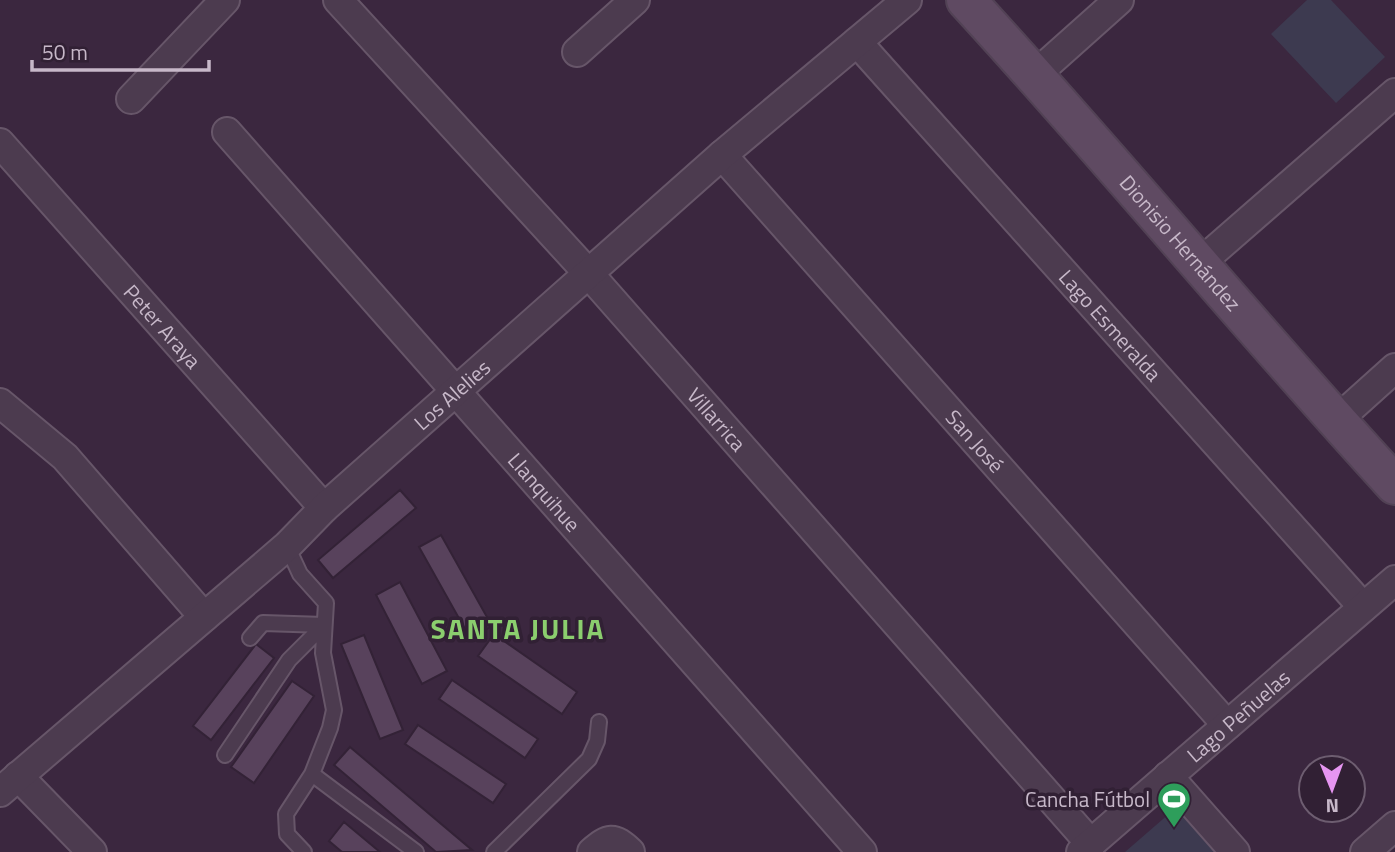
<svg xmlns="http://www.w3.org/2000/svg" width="1395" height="852" font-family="'Titillium Web',sans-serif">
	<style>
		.green { fill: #3d3a50 }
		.building { fill: #58425c; stroke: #332236; stroke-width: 2 }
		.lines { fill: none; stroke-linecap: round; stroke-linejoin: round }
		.lane-casing { stroke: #675669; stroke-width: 18 }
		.street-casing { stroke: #675669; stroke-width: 32 }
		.secondary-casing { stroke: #524255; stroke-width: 42 }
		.lane { stroke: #4c3b4f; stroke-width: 14 }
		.street { stroke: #4c3b4f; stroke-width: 28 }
		.secondary { stroke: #5f4a62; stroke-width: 38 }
		.labels { text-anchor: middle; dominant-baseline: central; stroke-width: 7; stroke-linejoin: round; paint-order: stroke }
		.street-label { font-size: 21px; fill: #c7b8c9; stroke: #312034 }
		.poi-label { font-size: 21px; fill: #c7b8c9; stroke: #312034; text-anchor: end }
		.district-label { font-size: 28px; font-weight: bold; letter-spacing: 2px; fill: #8bce6e; stroke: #312034 }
	</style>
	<rect width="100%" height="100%" fill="#3b273f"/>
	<!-- green -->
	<path class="green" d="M1307 0H1331L1385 57 1336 103 1271 34Z
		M1178 806 1217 852H1125Z"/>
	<!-- building -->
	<path class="building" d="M400 490 416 508 333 578 318 560Z
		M441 535 492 626 470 638 419 547Z
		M400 582 447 671 422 684 376 595Z
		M494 634 577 692 562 714 478 656Z
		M364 635 403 730 380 739 341 644Z
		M256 644 274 658 211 740 193 726Z
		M452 680 538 739 525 758 439 699Z
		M292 681 314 696 254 783 231 767Z
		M418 725 506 784 493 803 405 744Z
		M350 747 472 850 436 852 334 765Z
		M344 822 380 852H342L329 841Z"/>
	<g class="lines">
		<!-- lane casing -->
		<g class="lane-casing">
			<path id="lane" d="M287 546 300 574 326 603 323 653 334 710 330 728 312 774 286 814 287 834 304 852
				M225 755 289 660 324 625 263 623 250 638
				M312 774 416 852
				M494 852 589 759 597 741 599 722"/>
		</g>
		<!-- street casing -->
		<g class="street-casing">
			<g id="street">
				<path id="s1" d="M338 0 589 274 1091 844"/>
				<path id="s2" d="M857 42 1363 607"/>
				<path d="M577 52 635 0"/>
				<path d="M1035 75 1119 0"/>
				<path d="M131 99 225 0"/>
				<path id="s3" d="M227 132 862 852"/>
				<path id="s4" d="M0 143 324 508"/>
				<path id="s5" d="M722 155 1227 725"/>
				<path d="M1200 263 1395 93"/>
				<path d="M0 403 65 457 204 617"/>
				<path d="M1336 421 1395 368"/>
				<path d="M18 776 92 852"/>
				<path d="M1168 776 1235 852"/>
				<path id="s6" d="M0 792 287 546 324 508 722 155 907 0"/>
				<path d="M592 852C609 838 613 836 630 852"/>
				<path id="s7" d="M1081 852 1395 580"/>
				<path d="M1365 852 1395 826"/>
			</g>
		</g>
		<!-- secondary casing -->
		<g class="secondary-casing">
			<g id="secondary">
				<path id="s8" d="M966 0C1112 159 1249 326 1395 485"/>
			</g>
		</g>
		<!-- lane -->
		<use href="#lane" class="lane"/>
		<!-- street -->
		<use href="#street" class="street"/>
		<!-- secondary -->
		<use href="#secondary" class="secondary"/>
	</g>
	<!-- icons -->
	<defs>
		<g id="stadium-pin" transform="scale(1.75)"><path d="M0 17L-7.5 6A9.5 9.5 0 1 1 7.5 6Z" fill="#2e9e5b" stroke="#312034"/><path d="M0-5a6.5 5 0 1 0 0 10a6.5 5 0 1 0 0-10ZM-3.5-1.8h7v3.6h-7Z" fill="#fff"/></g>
	</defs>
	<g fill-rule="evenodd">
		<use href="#stadium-pin" x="1174" y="799"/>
	</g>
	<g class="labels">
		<!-- street labels -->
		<g class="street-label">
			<text stroke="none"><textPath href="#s8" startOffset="324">Dionisio Hernández</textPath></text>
			<text stroke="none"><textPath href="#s2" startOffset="380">Lago Esmeralda</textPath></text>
			<text stroke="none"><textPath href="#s4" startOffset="245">Peter Araya</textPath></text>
			<text stroke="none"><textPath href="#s6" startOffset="602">Los Alelies</textPath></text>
			<text stroke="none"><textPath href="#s1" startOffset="565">Villarrica</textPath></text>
			<text stroke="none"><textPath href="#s5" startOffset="382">San José</textPath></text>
			<text stroke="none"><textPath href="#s3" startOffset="480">Llanquihue</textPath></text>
			<text stroke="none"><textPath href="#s7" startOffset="208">Lago Peñuelas</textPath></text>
		</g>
		<!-- poi labels -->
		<g class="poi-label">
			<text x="1150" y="799">Cancha Fútbol</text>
		</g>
		<!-- district labels -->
		<g class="district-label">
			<text x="518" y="628">SANTA JULIA</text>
		</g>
	</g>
	<!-- north arrow -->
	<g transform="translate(1332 789) rotate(179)"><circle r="33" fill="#312034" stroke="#6d5d70" stroke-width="2"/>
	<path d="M0-5L12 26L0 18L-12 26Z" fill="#e695f1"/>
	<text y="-10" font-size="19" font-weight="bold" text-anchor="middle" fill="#c7b8c9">N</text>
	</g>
	<!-- scale -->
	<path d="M32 60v10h177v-10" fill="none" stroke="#c7b8c9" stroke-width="3.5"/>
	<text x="42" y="60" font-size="21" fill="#c7b8c9" stroke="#312034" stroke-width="5" paint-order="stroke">50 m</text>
</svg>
